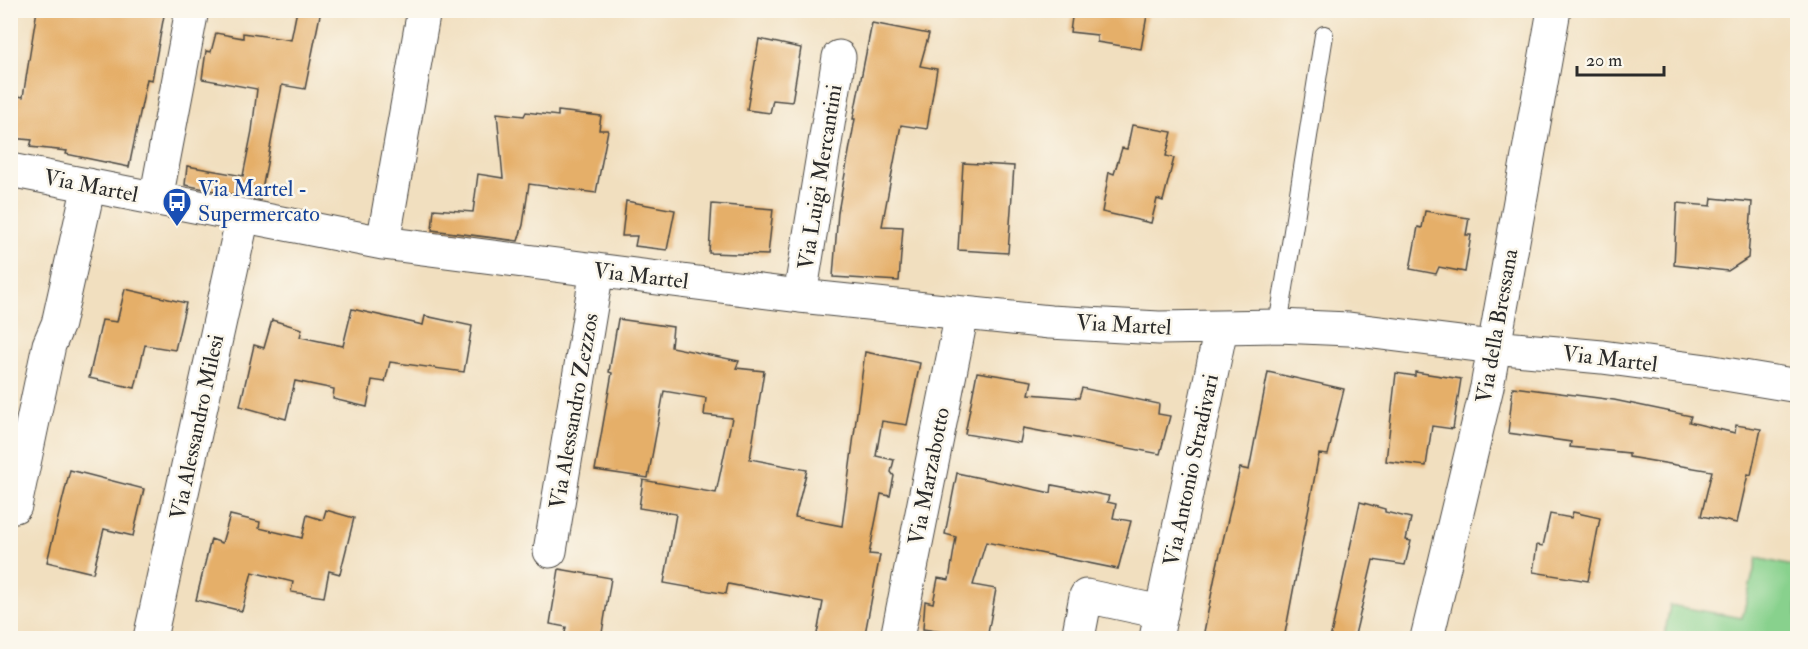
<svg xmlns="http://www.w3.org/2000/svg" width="1808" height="649" font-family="'IM FELL Double Pica',serif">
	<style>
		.green { fill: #88d18d; stroke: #5a7e5c; stroke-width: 1.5 }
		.building { fill: #e5af69 }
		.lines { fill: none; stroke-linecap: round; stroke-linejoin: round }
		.lane-casing { stroke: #494641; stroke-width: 20 }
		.street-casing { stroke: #494641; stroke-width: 35 }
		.lane { stroke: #fff; stroke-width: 18 }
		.street { stroke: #fff; stroke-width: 33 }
		.labels { text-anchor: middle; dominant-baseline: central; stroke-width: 5; stroke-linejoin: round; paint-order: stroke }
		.street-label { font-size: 22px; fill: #2b2b2b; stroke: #fbf7ec }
		.transit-label { font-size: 22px; fill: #164399; stroke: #fbf7ec; text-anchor: start }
	</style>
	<rect width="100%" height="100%" fill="#fbf7ec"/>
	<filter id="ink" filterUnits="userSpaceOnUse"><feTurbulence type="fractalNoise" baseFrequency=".0167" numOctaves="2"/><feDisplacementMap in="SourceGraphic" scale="12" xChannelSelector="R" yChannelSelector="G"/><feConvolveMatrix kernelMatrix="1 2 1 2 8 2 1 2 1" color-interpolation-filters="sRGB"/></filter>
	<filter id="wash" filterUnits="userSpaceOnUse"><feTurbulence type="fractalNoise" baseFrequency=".008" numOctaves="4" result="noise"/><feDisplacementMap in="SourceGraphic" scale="24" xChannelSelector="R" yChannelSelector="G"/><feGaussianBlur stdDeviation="1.35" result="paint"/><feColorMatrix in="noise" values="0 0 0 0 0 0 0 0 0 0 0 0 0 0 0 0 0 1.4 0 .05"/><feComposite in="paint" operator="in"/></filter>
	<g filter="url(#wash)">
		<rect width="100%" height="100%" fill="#f1dfbf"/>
		<!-- green -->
		<path class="green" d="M1757 558 1797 567V638H1664L1670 605 1742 618Z"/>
		<g id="blocks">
			<!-- building -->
			<path class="building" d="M37 10H165L152 80 147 79 129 167 66 154 67 151 30 147 32 140 10 138 12 95 23 97Z
				M297 10H321L305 89 282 85 260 200 185 185 187 166 243 176 252 131 257 89 202 79 206 51 211 52 216 33 243 38V33L291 40Z
				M1073 10H1148L1141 49 1097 42V35L1070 32Z
				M872 23 929 34 920 66 937 69 927 129 901 125 882 226 903 227 899 281 833 277 838 212 855 119H853Z
				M759 39 801 48 792 102 773 100 770 113 747 110Z
				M558 111 601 116 599 130H608L596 193 529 184 523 225 518 241 432 230 434 209 473 212 478 174 503 178 497 113 524 116 526 112 558 116Z
				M1132 125 1172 132 1166 156 1174 158 1163 201 1157 199 1151 223 1102 212 1109 172 1114 174 1122 148 1127 149Z
				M963 163 1014 166 1008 253 958 250Z
				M1712 198 1752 202 1748 258 1728 271 1674 265 1677 203 1711 206Z
				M626 201 675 210 667 250 635 246 637 236H622Z
				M712 204 773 209 768 255 709 253Z
				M1425 211 1469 218 1466 235H1471L1465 272 1439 267 1436 274 1410 269 1418 227 1422 228Z
				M125 289 186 303 175 350 145 345 135 388 89 378 102 320 117 322Z
				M352 309 423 325 425 316 472 326 464 372 390 362 385 382 372 380 367 407 333 399 334 389 295 381 286 419 240 406 254 345 264 348 272 320 302 329 300 337 343 346Z
				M618 319 673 327 671 347 739 361 736 368 764 371 750 459 807 470 795 517 842 526 865 352 920 363 907 425 882 421 876 456 894 460 891 472 894 476 890 496 881 494 869 554 880 555 864 639H816L823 602 728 584 726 594 664 583 676 514 639 508 643 480 716 493 732 418 704 415 706 398 664 391 648 478 595 470 612 373 609 372Z
				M977 372 1032 381 1029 394 1079 398 1082 388 1159 404 1158 414 1170 416 1160 454 1023 428 1020 443 965 434Z
				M1268 372 1344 389 1328 455 1319 454 1284 639H1245L1204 632 1217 566 1240 468 1249 470Z
				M1415 372 1461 379 1453 429 1432 426 1426 466 1386 461 1396 373 1415 376Z
				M1513 387 1614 400 1691 416 1689 422 1735 433 1736 425 1761 429 1751 475 1748 474 1737 523 1701 516 1712 471 1629 457V453L1570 447 1571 442 1508 433Z
				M70 470 144 489 133 536 104 529 93 573 47 562Z
				M957 473 1051 493 1052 485 1109 496 1107 502 1116 504 1113 518 1131 521 1118 569 986 542 973 585 996 589 987 639 923 629 925 601 933 603 938 578 949 580 956 537 945 534Z
				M1360 502 1385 509V512L1411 518 1406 540 1411 541 1405 565 1373 560 1354 639H1330Z
				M326 510 354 518 340 574 329 571 324 597 291 592 293 582 252 572 242 611 196 600 211 539 222 543 230 515 260 522 259 528 302 538 307 515 323 520Z
				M1573 512 1600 518 1588 581 1533 572 1537 545 1543 546 1550 514 1571 518Z
				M559 569 611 578 601 639H564L566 627 550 624Z"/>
		</g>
	</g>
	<g filter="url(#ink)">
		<use href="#blocks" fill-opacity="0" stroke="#494641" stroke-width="1.5"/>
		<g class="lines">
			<!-- lane casing -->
			<g class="lane-casing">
				<path id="lane" d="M1278 326 1324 35"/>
			</g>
			<!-- street casing -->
			<g class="street-casing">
				<path id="street" d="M10 170 383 243 800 296 1050 322 1159 328 1278 326 1349 329 1493 347 1602 357 1707 371 1798 386
					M156 199 192 10
					M383 243 424 10
					M800 296 839 57
					M15 506 49 345 58 324 89 185
					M550 551 597 270
					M150 638 243 216
					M897 638 962 313
					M1078 638 1086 596 1161 612
					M1156 638 1221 328
					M1427 638 1487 387 1554 10"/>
			</g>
			<!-- lane -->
			<use href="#lane" class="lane"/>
			<!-- street -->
			<use href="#street" class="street"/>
		</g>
	</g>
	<!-- icons -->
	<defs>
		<g id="bus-pin" transform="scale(1.5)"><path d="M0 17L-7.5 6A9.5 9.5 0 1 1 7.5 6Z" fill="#1a4fb4" stroke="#fbf7ec"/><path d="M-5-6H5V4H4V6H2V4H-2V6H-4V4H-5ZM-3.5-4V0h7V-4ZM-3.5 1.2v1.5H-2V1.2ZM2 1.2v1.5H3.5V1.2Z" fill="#fff"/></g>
	</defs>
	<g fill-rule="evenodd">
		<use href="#bus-pin" x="177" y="202"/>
	</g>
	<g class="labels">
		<!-- street labels -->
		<g class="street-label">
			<text transform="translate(820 177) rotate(-81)">Via Luigi Mercantini</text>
			<text transform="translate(91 186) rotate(11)">Via Martel</text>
			<text transform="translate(641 276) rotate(7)">Via Martel</text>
			<text transform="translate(1124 325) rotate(3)">Via Martel</text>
			<text transform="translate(1497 326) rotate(-80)">Via della Bressana</text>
			<text transform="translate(1610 359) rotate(7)">Via Martel</text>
			<text transform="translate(574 411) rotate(-80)">Via Alessandro Zezzos</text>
			<text transform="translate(197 427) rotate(-78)">Via Alessandro Milesi</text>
			<text transform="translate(1191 470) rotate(-78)">Via Antonio Stradivari</text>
			<text transform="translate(929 476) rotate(-79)">Via Marzabotto</text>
		</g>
		<!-- transit labels -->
		<g class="transit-label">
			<text x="198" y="189">Via Martel -<tspan x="198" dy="25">Supermercato</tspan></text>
		</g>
	</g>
	<!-- margin -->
	<rect width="1808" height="649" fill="none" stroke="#fbf7ec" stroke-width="36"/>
	<!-- scale -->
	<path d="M1577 66v9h87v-9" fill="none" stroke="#2b2b2b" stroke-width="3"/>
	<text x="1586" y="66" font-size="18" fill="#2b2b2b" stroke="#fbf7ec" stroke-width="4.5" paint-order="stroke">20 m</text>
</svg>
